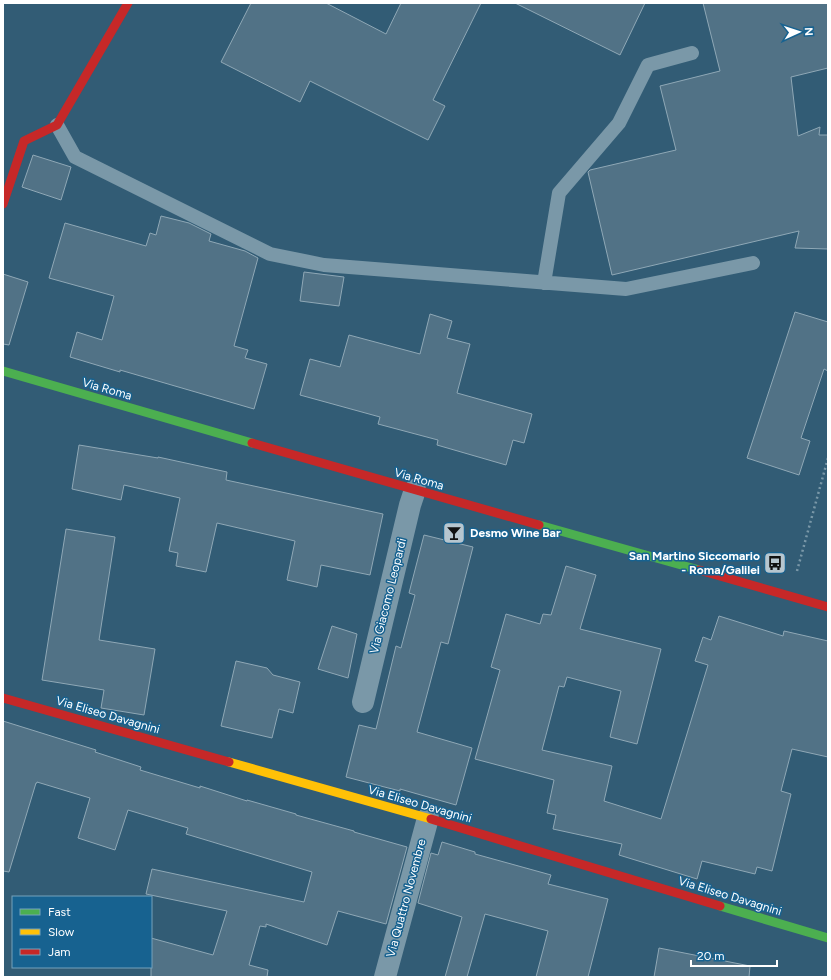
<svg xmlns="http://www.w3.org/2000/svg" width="831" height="980" font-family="Figtree,sans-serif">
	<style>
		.building { fill: #517286; stroke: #8fa8b6 }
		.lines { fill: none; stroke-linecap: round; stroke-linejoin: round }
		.path { stroke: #7a98a8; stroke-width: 2.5; stroke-dasharray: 2 3; stroke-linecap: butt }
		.lane { stroke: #7a98a8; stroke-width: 14 }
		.street { stroke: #7a98a8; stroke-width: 22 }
		.fast { stroke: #4caf50; stroke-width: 9 }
		.slow { stroke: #ffc107; stroke-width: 9 }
		.jam { stroke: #c62828; stroke-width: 9 }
		.labels { text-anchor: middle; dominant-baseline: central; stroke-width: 3; stroke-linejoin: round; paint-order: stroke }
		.street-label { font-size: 12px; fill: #fff; stroke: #176290 }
		.poi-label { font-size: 12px; font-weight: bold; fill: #fff; stroke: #176290; text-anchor: start }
	</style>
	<rect width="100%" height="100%" fill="#325c75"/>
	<!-- building -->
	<path class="building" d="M251 3H326L386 34 401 3H481L433 100 445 106 428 140 310 81 300 102 221 62Z
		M515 3H645L620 55Z
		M703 3H828V68L791 77 798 136 820 127 819 135H828V249L795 248 799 231 612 275 588 172 590 170 676 150 660 86 720 71Z
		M33 155 71 167 61 200 22 187Z
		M161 216 189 223 211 234 209 241 245 251 258 258 234 346 248 350 245 358 267 364 254 409 120 370V372L70 357 77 332 102 340 114 296 49 278 65 223 146 246 150 233 156 235Z
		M304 272 344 277 339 306 300 301Z
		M3 274 28 282 9 345 3 344Z
		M795 312 828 322V371L824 369 801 438 810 441 799 475 747 458Z
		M430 314 452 321 447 338 470 344 457 393 532 414 524 443 513 440 506 465 437 445 438 440 378 424 380 417 300 395 310 359 340 367 349 335 420 354Z
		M79 445 158 458V457L227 472 226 480 383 514 370 575 321 565 317 587 287 580 295 541 217 523 206 572 176 566 178 553 169 551 180 498 124 485 121 500 72 489Z
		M66 529 115 537 99 640 155 649 144 715 101 708 104 690 42 680Z
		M424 535 473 547 448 644 441 642 417 732 472 748 456 805 400 789V791L346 777 359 725 376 729 396 646 401 648 415 595 409 593Z
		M566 566 596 575 580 629 661 649 637 744 610 737 621 691 567 677 564 687 559 686 542 750 612 766 604 801 661 819 708 665 695 661 703 637 711 640 719 616 783 636 784 631 828 641V757L792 749 781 791 791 794 772 871 757 867 755 874 702 861 697 879 619 855 622 844 553 829 556 815 547 813 554 780 475 759 500 670 491 667 506 614 540 624 543 614 551 615Z
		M332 626 357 634 348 678 318 669Z
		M236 661 267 668 273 675 300 682 293 713 279 709 272 738 221 726Z
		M3 721 96 750 95 752 141 767 140 770 200 788V786L247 801V800L296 814V815L354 831V832L407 847 386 924 338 911 327 945 266 924V927L260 926 249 965 268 970 267 977H151V938L213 955 227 911 146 894 152 869 304 902 312 872 186 834 188 828 128 810 115 850 78 838 90 798 37 782V783H36L9 872 3 871Z
		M442 842 475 852V854L551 875 548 884 608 899 588 977H536L548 931 485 914 467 977H445L462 917 418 903 431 853 438 855Z
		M659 948 750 966 749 977H654Z"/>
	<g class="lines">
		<!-- path -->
		<path class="path" d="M797 571 828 458"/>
		<!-- lane -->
		<path class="lane" d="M57 125 75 157 270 254 324 265 626 289 753 263
			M544 283 559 193 619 123 648 65 692 53"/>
		<!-- street -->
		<path class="street" d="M363 702 410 505 415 490
			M385 977 428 818"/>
		<!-- fast -->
		<path class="fast" d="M3 371 252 443
			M539 525 699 570
			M720 906 828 938"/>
		<!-- slow -->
		<path class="slow" d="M229 762 431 819"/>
		<!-- jam -->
		<path class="jam" d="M3 204 24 141 57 125 128 3
			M252 443 539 525
			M699 570 828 607
			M3 698 229 762
			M431 819 720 906"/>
	</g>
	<!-- icons -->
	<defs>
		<g id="bar-square" transform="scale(1.15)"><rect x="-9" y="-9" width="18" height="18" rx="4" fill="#b7c6cf" stroke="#176290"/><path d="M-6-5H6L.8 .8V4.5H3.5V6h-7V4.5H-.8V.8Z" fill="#111"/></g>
		<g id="bus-square" transform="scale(1.15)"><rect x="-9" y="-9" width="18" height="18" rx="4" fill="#b7c6cf" stroke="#176290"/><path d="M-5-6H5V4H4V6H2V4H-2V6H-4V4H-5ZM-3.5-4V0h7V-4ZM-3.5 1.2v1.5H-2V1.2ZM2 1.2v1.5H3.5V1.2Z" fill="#111"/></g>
	</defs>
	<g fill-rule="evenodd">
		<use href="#bar-square" x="454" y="533"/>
		<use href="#bus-square" x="775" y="563"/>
	</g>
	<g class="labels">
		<!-- street labels -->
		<g class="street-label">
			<text transform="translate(107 389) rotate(16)">Via Roma</text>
			<text transform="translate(419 479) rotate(16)">Via Roma</text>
			<text transform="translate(388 596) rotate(-76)">Via Giacomo Leopardi</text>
			<text transform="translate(108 715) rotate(16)">Via Eliseo Davagnini</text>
			<text transform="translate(420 804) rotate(16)">Via Eliseo Davagnini</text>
			<text transform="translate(730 896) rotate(17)">Via Eliseo Davagnini</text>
			<text transform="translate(406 898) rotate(-75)">Via Quattro Novembre</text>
		</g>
		<!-- poi labels -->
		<g class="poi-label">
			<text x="470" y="533">Desmo Wine Bar</text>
			<text x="760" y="556" text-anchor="end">San Martino Siccomario<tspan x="760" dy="14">- Roma/Galilei</tspan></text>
		</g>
	</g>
	<!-- border -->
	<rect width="831" height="980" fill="none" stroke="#ffffff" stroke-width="8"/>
	<!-- legend -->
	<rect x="12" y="896" width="140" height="72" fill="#176290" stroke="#74a1bc"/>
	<rect x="20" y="909" width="20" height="6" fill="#4caf50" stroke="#74a1bc"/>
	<text x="48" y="916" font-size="12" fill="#ffffff">Fast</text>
	<rect x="20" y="929" width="20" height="6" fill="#ffc107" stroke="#74a1bc"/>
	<text x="48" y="936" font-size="12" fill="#ffffff">Slow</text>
	<rect x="20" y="949" width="20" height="6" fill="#c62828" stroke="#74a1bc"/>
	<text x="48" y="956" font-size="12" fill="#ffffff">Jam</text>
	<!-- north arrow -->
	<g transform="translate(799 32) rotate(87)" stroke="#176290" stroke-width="3" paint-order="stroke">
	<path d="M0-3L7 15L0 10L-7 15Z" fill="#ffffff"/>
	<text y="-6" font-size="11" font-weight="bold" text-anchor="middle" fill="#ffffff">N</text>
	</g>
	<!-- scale -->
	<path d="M691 960v6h86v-6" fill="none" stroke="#ffffff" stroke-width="2"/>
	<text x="697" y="960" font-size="12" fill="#ffffff" stroke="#176290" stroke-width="3" paint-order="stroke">20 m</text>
</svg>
